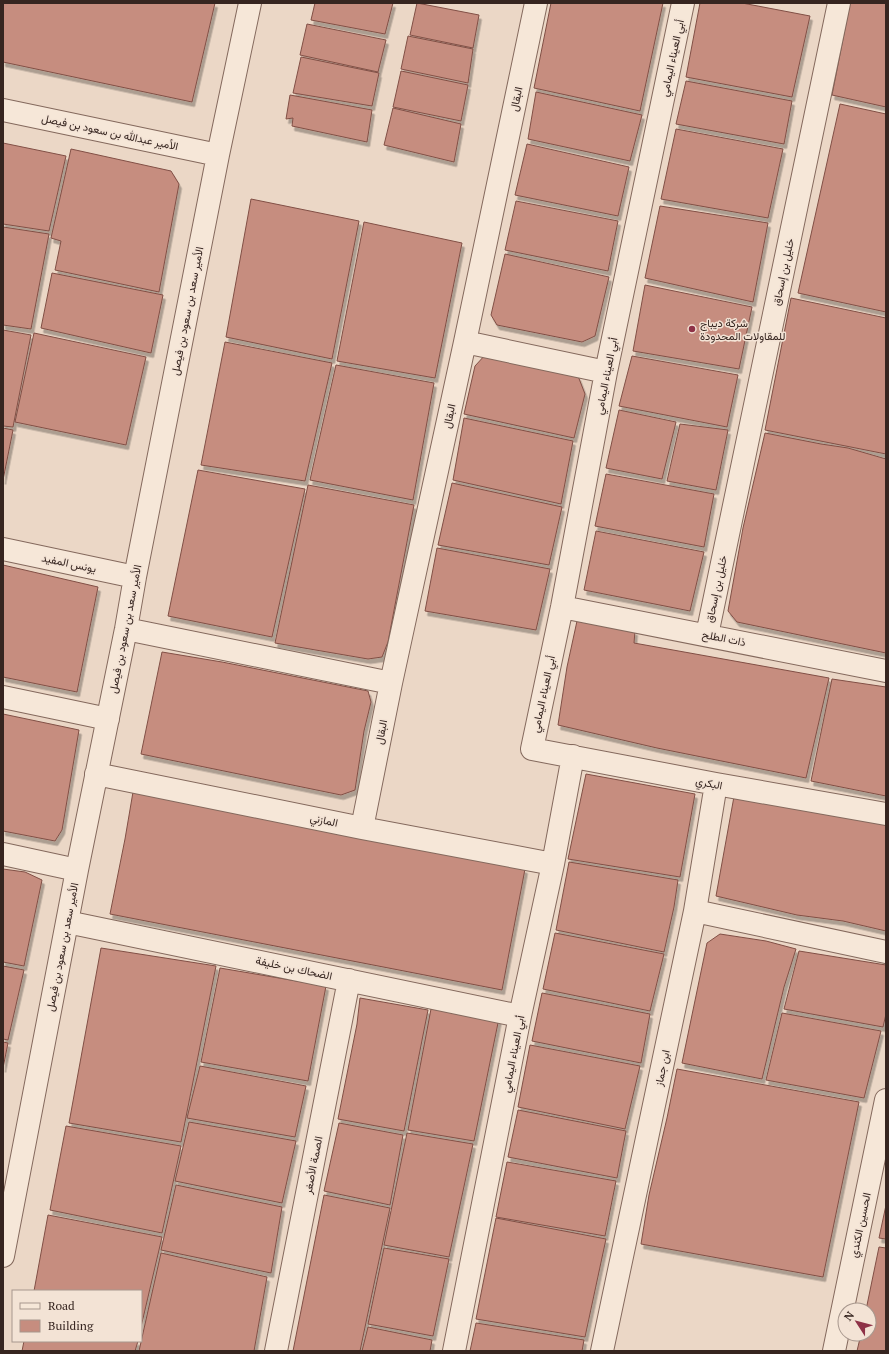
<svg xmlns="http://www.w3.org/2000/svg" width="889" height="1354" font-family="'PT Serif',Vazirmatn,serif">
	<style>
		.building { fill: #c68d7f; stroke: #814f45; filter: url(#shadow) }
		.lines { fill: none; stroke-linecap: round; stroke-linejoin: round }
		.minor-casing { stroke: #84695d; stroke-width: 24 }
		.minor { stroke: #f6e7d8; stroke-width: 22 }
		.poi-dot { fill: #8e3247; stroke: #f3e3d5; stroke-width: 1.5 }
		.labels { text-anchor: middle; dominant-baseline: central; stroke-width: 3; stroke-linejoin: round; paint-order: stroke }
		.street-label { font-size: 11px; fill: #362520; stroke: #f3e3d5 }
		.poi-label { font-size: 11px; fill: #362520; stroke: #f3e3d5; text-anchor: start }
	</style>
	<defs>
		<filter id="shadow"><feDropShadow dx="2.5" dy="4.5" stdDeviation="0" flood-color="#0004"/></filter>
	</defs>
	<rect width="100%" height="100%" fill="#ebd7c6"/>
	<!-- building -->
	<path class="building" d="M3 3H215L192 102 3 62Z
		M315 3H393L385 34 311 20Z
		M417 3 479 15 473 48 410 35Z
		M551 3H663L640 111 534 88Z
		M700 3H742L810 16 792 97 686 77Z
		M850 3H886V107L832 95Z
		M307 24 386 40 378 72 300 55Z
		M408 36 473 49 468 83 401 69Z
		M301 57 379 73 372 106 293 93Z
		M401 71 468 85 461 121 393 107Z
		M686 81 792 101 784 144 676 124Z
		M536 92 642 115 630 161 528 139Z
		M290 95 372 110 367 142 292 126 293 118 286 119Z
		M840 104 886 114V312L798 293Z
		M393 108 461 124 454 162 384 145Z
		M676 129 783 149 768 218 661 199Z
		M3 143 66 156 49 231 3 224Z
		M527 144 629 167 618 216 515 195Z
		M71 149 171 171 179 184 159 292 55 270 61 241 51 238Z
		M251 199 359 221 332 359 226 337Z
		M516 201 618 221 608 271 505 250Z
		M660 206 768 223 753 302 645 278Z
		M364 222 462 243 435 378 337 361Z
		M3 227 49 234 31 329 3 325Z
		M505 254 609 277 595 336 582 342 497 325 491 315Z
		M52 273 163 295 151 353 41 328Z
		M645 285 752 307 739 369 633 351Z
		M791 298 886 318V454L765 430Z
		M3 330 31 335 13 427 3 426Z
		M34 333 146 357 126 445 15 422Z
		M225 342 332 363 305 481 201 465Z
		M486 354 578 376 585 394 574 438 464 414 475 366Z
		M632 356 738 375 727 427 619 406Z
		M336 365 434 383 413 500 310 480Z
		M619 410 676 422 662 479 606 468Z
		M464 418 573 441 561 504 453 480Z
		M680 424 728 430 716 490 667 481Z
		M3 428 13 430 3 480Z
		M765 433 821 444 848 448 886 459V653L737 622 728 611 743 528Z
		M198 470 305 489 272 637 168 616Z
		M606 474 714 494 704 547 595 526Z
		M452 483 562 507 549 565 438 545Z
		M308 485 414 505 388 642 382 657 368 659 275 643Z
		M596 531 704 552 690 611 584 590Z
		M437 548 550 569 536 630 425 611Z
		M3 565 98 587 77 692 3 677Z
		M577 621 635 631 634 643 829 678 806 778 657 748 558 725 567 667Z
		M162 652 222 662 368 691 371 702 364 731 355 790 341 795 141 754Z
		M832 679 886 687V796L811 781Z
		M3 714 79 730 62 830 55 841 3 831Z
		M586 774 695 794 680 877 568 859Z
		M735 791 886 821V931L843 921 797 915 716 896Z
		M133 792 525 869 502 990 110 914 125 839Z
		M569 862 678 880 674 907 664 952 556 930Z
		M3 869 25 872 42 880 24 966 3 962Z
		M555 933 664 954 650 1011 543 989Z
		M720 934 766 941 796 949 784 987 762 1079 682 1063 707 943Z
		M101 948 216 966 181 1142 69 1123Z
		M799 951 886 965V1014L883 1027 784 1009Z
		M3 966 24 970 8 1040 3 1039Z
		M220 968 326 986 308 1081 201 1062Z
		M542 993 650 1014 641 1063 532 1041Z
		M360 998 428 1010 404 1131 338 1119 357 1024Z
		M431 1009 499 1018 474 1141 408 1130Z
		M782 1013 881 1031 864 1098 766 1080Z
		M3 1042 8 1043 3 1068Z
		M530 1045 640 1066 625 1129 518 1107Z
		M200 1066 306 1086 295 1137 187 1118Z
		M677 1069 859 1102 823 1277 641 1244 649 1195 667 1118Z
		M518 1110 626 1131 617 1178 508 1157Z
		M189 1122 296 1141 282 1203 175 1181Z
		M339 1123 403 1135 390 1205 324 1191Z
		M66 1126 181 1146 162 1233 50 1210Z
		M407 1133 473 1144 449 1257 384 1245Z
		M507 1162 616 1181 605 1236 496 1217Z
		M176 1185 282 1207 271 1273 161 1250Z
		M324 1195 390 1208 360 1351H293Z
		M886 1205V1239L879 1238Z
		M48 1215 162 1237 141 1327V1291H34Z
		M496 1218 606 1239 585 1337 476 1319Z
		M879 1247 886 1248V1351H857L861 1334H869V1310H866Z
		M384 1248 449 1259 433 1336 368 1324Z
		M161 1253 267 1277 254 1351H139Z
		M476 1323 584 1340 582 1351H470Z
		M368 1327 432 1340 430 1351H362Z
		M24 1341H138L135 1351H22Z"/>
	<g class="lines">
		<!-- minor casing -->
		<g class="minor-casing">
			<path id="minor" d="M683 3 606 372 562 607 532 749 716 784 886 814
				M3 110 218 155
				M465 342 606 372
				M3 549 135 577
				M562 607 886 671
				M126 629 391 683
				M707 635 839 3
				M3 697 108 719
				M96 774 362 828 553 864
				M362 828 391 683 465 342 536 3
				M3 854 77 870
				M695 911 886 952
				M67 922 520 1016
				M3 1256 77 870 126 629 135 577 218 155 250 3
				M276 1351 349 980
				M454 1351 520 1016 553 864 573 756
				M602 1351 695 911 716 784
				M834 1351 886 1100"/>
		</g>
		<!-- minor -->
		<use href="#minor" class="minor"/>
	</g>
	<!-- markers -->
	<circle class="poi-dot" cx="692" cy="329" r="4"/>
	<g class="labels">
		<!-- street labels -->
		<g class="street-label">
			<text transform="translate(672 58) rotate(-78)">أبي العيناء اليمامي</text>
			<text transform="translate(516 99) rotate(-78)">البقال</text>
			<text transform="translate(110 132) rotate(12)">الأمير عبدالله بن سعود بن فيصل</text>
			<text transform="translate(783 272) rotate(-78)">خليل بن إسحاق</text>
			<text transform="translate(187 311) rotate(-79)">الأمير سعد بن سعود بن فيصل</text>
			<text transform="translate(606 376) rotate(-79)">أبي العيناء اليمامي</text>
			<text transform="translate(449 416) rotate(-78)">البقال</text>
			<text transform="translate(69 563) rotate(12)">يونس المفيد</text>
			<text transform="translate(716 589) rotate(-78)">خليل بن إسحاق</text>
			<text transform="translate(125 629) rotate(-79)">الأمير سعد بن سعود بن فيصل</text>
			<text transform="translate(724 638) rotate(11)">ذات الطلح</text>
			<text transform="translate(543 694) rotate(-78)">أبي العيناء اليمامي</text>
			<text transform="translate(381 732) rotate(-79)">البقال</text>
			<text transform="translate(709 783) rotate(11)">البكري</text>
			<text transform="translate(324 820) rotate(12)">المازني</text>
			<text transform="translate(62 947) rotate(-79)">الأمير سعد بن سعود بن فيصل</text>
			<text transform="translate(294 968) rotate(12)">الضحاك بن خليفة</text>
			<text transform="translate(513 1054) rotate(-79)">أبي العيناء اليمامي</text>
			<text transform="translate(662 1068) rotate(-78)">ابن جماز</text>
			<text transform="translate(313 1165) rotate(-79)">الصمة الأصغر</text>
			<text transform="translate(860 1225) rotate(-78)">الحسين الكندي</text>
		</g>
		<!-- poi labels -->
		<g class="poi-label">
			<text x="700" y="323">شركة ديباج<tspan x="700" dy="13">للمقاولات المحدودة</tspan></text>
		</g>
	</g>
	<!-- border -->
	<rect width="889" height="1354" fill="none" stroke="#362520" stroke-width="8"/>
	<!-- legend -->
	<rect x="12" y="1290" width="130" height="52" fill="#f3e3d5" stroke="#a7978d"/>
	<rect x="20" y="1303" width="20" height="6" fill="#f6e7d8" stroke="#a7978d"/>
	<text x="48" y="1310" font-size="12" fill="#362520">Road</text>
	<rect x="20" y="1320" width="20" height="12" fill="#c68d7f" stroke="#a7978d"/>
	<text x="48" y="1330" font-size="12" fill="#362520">Building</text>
	<!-- north arrow -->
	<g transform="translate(857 1322) rotate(306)"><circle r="19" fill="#f3e3d5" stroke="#a7978d"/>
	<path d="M0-3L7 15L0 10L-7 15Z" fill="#8e3247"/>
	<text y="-6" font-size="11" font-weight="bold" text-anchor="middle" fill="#362520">N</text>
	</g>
</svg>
